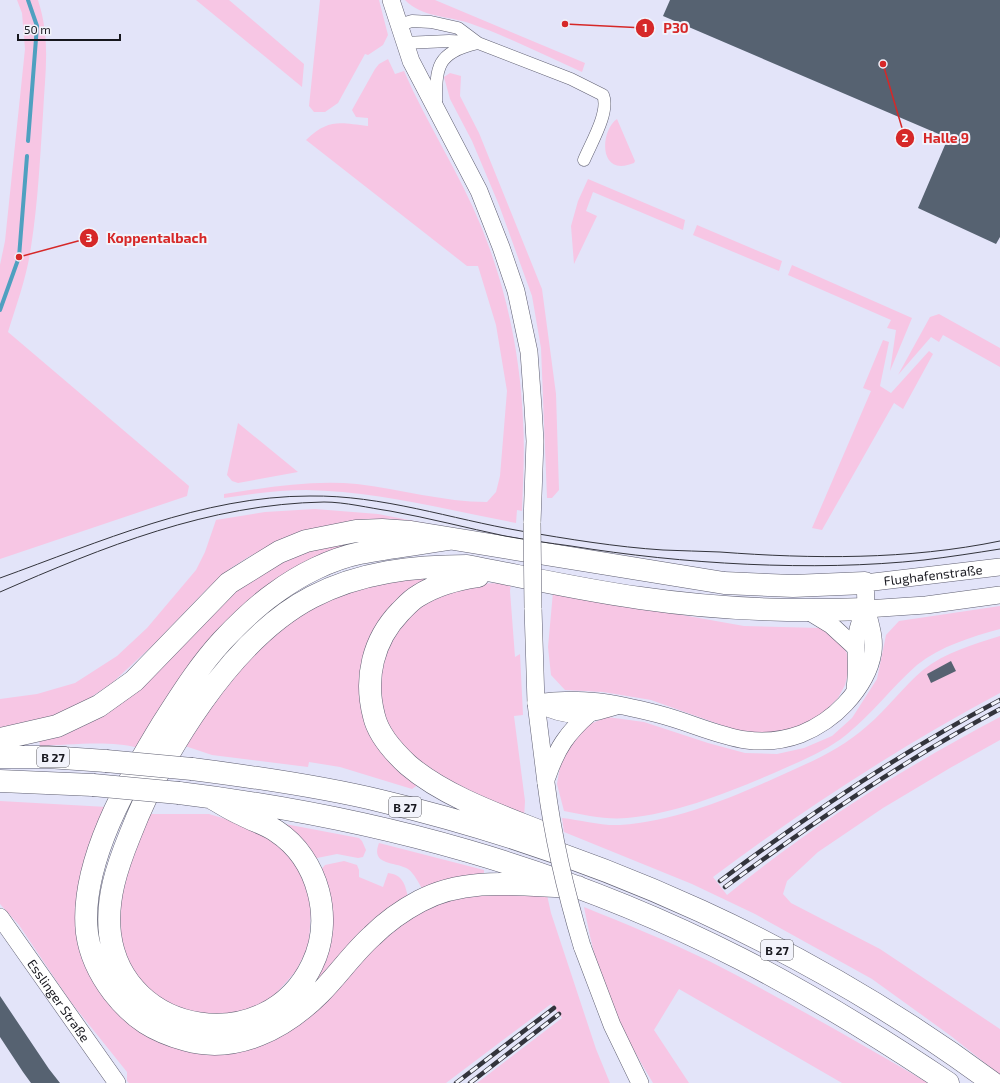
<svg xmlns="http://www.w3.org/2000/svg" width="1000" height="1083" font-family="'Exo 2',sans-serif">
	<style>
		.green { fill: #f7c6e4 }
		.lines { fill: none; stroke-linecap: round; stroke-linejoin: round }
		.stream { stroke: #4fa0c0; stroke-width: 4 }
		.building { fill: #566271 }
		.street-casing { stroke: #5f5f71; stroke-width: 13 }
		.secondary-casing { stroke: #5f5f71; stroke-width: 18 }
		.highway-casing { stroke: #5f5f71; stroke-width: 23 }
		.street { stroke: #fff; stroke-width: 12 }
		.secondary { stroke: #fff; stroke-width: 17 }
		.highway { stroke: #fff; stroke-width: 22 }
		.tram { stroke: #33343c; stroke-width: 1 }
		.rail-casing { stroke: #33343c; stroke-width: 4.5 }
		.rail { stroke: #f2f3fb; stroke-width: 3; stroke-dasharray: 9; stroke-linecap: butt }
		.secondary-bridge-casing { stroke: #5f5f71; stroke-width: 18; stroke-linecap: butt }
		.highway-bridge-casing { stroke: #5f5f71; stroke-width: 23; stroke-linecap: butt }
		.secondary-bridge { stroke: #fff; stroke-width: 17 }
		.highway-bridge { stroke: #fff; stroke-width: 22 }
		.labels { text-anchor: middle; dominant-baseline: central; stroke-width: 4; stroke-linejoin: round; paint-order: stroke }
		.shield { fill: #f2f3fb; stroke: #595960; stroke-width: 1 }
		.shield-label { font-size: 12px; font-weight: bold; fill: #17171e }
		.street-label { font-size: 13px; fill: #17171e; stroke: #f2f3fb }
		.leader { fill: none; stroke: #d62828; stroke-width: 1.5 }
		.callout-dot { fill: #d62828; stroke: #f2f3fb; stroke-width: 1.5 }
		.mark-label { font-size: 12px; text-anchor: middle; font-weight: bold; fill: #fff }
		.callout-label { font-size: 14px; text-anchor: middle; font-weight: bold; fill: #d62828; stroke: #f2f3fb; stroke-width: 4; stroke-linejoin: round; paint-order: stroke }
	</style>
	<rect width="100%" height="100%" fill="#e3e4f9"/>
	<!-- green -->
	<path class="green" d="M17 0H38C51 40 45 73 43 114 40 158 38 203 31 247 27 276 17 303 8 332L189 486 187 496 0 559V265L5 241 25 49 22 13Z
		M196 0H229L304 64 302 87Z
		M320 0H379L388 35 383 45 368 55 365 54 338 103 325 112H314L309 106Z
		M405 0H435L585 63 582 72C546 56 507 36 469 23 448 16 421 17 405 0Z
		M388 59 395 74 404 71C427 124 459 172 481 226 506 287 520 353 523 420 525 450 523 480 522 511L517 510 516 523C447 510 377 491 306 490 279 490 251 494 224 498V494C268 487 313 480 357 484 401 489 443 502 487 502L496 492 500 476 507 391 496 325 478 266H467L306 140C329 118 340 123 368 126V118L356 117 352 110 375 69 379 64Z
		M450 73 461 76 460 96 479 133 542 289 556 394 559 490 552 498H547L541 348 532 296 499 205 472 141 450 99 444 77Z
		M617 119 635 161 634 163C630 164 625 166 621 166 598 165 603 128 617 119Z
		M588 179 685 220 683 230 593 192 586 211 597 216 574 264 571 226 578 201Z
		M697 225 782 261 779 271 693 235Z
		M792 265 912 318 890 371 896 330 887 328 891 320 788 275Z
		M939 314 1000 348V367L943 335 939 342 931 337 898 375 930 317Z
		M883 340 889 342 880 386 891 393 929 351 933 354 903 409 894 403 822 530 812 528 871 391 863 388Z
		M238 423 298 472 238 483 232 481 227 475Z
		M315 509 378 514 440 526V528L305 533 250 556 231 568 206 590 152 646 112 683 87 700 63 712 16 730 0 732V699L37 694 75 683 117 656 147 628 196 570 205 552 216 520 265 512Z
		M379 536 297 571 138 748C111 740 68 745 40 746L39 739 254 576 307 548Z
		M444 573 406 596 363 681 419 784 412 789 340 767 309 762 308 767 212 755 185 746 233 674 273 630 343 590Z
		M511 583 510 591 515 657 520 654 523 715 514 716 525 801 524 819 432 777 383 724 379 656 422 599 455 584Z
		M553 592 744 626 821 628 843 645 848 656 849 669 845 685 838 698 827 709 811 722 787 731 767 735 741 732 651 700 603 692 565 690 551 675 548 647Z
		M1000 606V629C971 637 941 646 917 665 892 687 872 714 846 735 825 752 798 762 774 773 726 793 678 813 627 818 606 820 584 815 564 811L557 784 562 755 577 736 590 724 607 717 644 722 708 743 745 753 777 754 804 748 832 736 852 718 877 679 886 635 899 621Z
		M1000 636V693C899 747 804 809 713 877L727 895C811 826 905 767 1000 717V740L950 768 883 808 818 852 787 881 783 894 791 903 880 949 1000 1029V1075L951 1036 872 979 755 914 692 884 564 832 562 818C581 820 601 826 620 825 674 821 723 801 773 779 806 764 839 751 867 726 887 709 903 687 923 670 946 652 972 645 1000 636Z
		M0 801 107 807 85 957 246 1048 386 931 456 892 547 895 551 913 596 1049 610 1083H477L562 1018 551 1004 446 1083H129L127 1081V1072L70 1001 19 925 0 904Z
		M144 812 152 814H209L259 829 288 852 305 878 311 907 309 945 296 971 272 998 241 1015 204 1016 171 1007 137 982 115 926 118 884Z
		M285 824 359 838 362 841 366 850 363 857 358 858 337 854 312 859 284 827Z
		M379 843 484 870V875L423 890C419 884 414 873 408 869 395 861 370 866 379 843Z
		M344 861 357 865 359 870V877L383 887 388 873C403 875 405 884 408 897L295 1007 316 972 319 872 325 865Z
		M584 907C626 924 668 941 709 961 783 999 856 1041 928 1083H842L679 989 654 1030 689 1083H653C631 1047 610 1008 598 967 592 947 588 927 584 907Z"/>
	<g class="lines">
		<!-- stream -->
		<path class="stream" d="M28 141 37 26 28 0
			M0 310 19 257 27 156"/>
	</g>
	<!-- building -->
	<path class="building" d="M670 0H1000V237L996 244 918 208 948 138 663 16Z
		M951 661 956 671 931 683 927 674Z
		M0 996 49 1069 60 1083H31L23 1072 0 1037Z"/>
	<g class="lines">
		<!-- street casing -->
		<g class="street-casing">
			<path id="street" d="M399 25 412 21 431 22 458 28 478 43 571 79 603 95C610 112 591 143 584 160
				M404 43 449 41 471 42
				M436 106C436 66 436 53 478 43"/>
		</g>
		<!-- secondary casing -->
		<g class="secondary-casing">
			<g id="secondary">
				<path d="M391 0 411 61 479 191 501 247 516 291 529 352 533 407 535 441 532 523"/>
				<path d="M533 608 536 703 546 783"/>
				<path d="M866 609 926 605 1000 595"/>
				<path d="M808 611 831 625 855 647"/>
				<path d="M855 688C860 656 849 641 866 609"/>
				<path id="s1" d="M536 703C580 696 615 703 658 714 709 727 747 754 801 734 818 727 832 718 845 704 858 690 870 671 873 652 875 636 870 625 867 610 865 602 866 592 865 583L1000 567"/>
				<path d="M536 703C569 719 582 716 616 706"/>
				<path d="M547 777C557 748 567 733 590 713"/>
				<path id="s2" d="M0 917 117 1083"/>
				<path d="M582 946 612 1025 640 1083"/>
			</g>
		</g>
		<!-- highway casing -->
		<g class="highway-casing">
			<path id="highway" d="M449 539C419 544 390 547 360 553 331 559 299 575 275 593 255 607 238 624 222 641 199 666 181 695 163 723 128 780 79 864 87 933 90 955 100 975 113 992 134 1019 154 1031 186 1040 237 1054 285 1028 320 993 338 975 353 953 372 936 386 922 403 910 420 901 469 875 526 886 578 887
				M478 576C457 579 437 584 418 596 411 600 406 606 400 612 373 640 364 678 374 716 378 734 395 753 408 765 445 797 504 817 549 835
				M0 739 57 726 99 706 134 681 229 583 279 552 306 541 356 531 382 530 411 532 724 583 793 586 865 583
				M0 757H48L106 761
				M192 769C255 777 319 786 381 801 600 853 812 949 993 1083
				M0 781 93 785
				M179 793C377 817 563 868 741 959 813 996 881 1038 948 1083
				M210 797C221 803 231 810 243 815 254 821 266 824 276 831 319 859 334 920 312 965 267 1059 123 1037 110 934 106 899 117 867 130 835 162 753 231 639 312 597 360 572 414 566 467 566 525 577 582 590 640 598 715 609 791 612 866 609"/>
		</g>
		<!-- street -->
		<use href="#street" class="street"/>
		<!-- secondary -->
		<use href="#secondary" class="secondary"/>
		<!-- highway -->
		<use href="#highway" class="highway"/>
		<!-- tram -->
		<path class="tram" d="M0 578C100 542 202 496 310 496 382 495 451 519 521 531 568 539 616 547 663 550 682 551 701 551 720 552 812 559 908 560 1000 541
			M0 592C103 547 209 504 324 502 345 502 369 508 390 511 429 518 467 528 505 536 527 540 549 543 571 546 682 564 812 572 924 560 949 557 975 553 1000 549"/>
		<!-- rail casing -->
		<g class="rail-casing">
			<path id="rail" d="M720 881C809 814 901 752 1000 700
				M725 887C814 822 903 761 1000 709
				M456 1083 554 1008
				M470 1083 559 1014"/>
		</g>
		<!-- rail -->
		<use href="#rail" class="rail"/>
		<!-- secondary-bridge casing -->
		<g class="secondary-bridge-casing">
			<path id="secondary-bridge" d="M532 523 533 608
				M546 783C553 838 566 893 582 946"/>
		</g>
		<!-- highway-bridge casing -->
		<g class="highway-bridge-casing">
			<path id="highway-bridge" d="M106 761 192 769
				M93 785 179 793"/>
		</g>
		<!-- secondary-bridge -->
		<use href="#secondary-bridge" class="secondary-bridge"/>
		<!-- highway-bridge -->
		<use href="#highway-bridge" class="highway-bridge"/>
	</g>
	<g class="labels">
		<!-- shield labels -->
		<g class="shield">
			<rect x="37" y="747" width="32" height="20" rx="3"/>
			<rect x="389" y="797" width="32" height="20" rx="3"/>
			<rect x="761" y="940" width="32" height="20" rx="3"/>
		</g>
		<g class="shield-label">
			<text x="53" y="757">B 27</text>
			<text x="405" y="807">B 27</text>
			<text x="777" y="950">B 27</text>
		</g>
		<!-- street labels -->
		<g class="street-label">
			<text stroke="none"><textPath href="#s1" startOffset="523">Flughafenstraße</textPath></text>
			<text stroke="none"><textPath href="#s2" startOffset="102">Esslinger Straße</textPath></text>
		</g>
	</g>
	<!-- callouts -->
	<path class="leader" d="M565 24L645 28M883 64L905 138M19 257L89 238"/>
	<g class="callout-dot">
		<circle cx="565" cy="24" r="4"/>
		<circle cx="883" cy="64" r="4"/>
		<circle cx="19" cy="257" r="4"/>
		<circle cx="645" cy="28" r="10"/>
		<circle cx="905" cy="138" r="10"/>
		<circle cx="89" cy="238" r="10"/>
	</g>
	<g class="mark-label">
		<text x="645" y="32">1</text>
		<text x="905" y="142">2</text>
		<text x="89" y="242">3</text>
	</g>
	<g class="callout-label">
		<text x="676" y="33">P30</text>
		<text x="946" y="143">Halle 9</text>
		<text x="157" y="243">Koppentalbach</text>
	</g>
	<!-- scale -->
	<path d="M18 34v6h102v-6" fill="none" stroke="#17171e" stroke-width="2"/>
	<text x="24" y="34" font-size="12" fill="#17171e" stroke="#f2f3fb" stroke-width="3" paint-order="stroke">50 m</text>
</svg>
